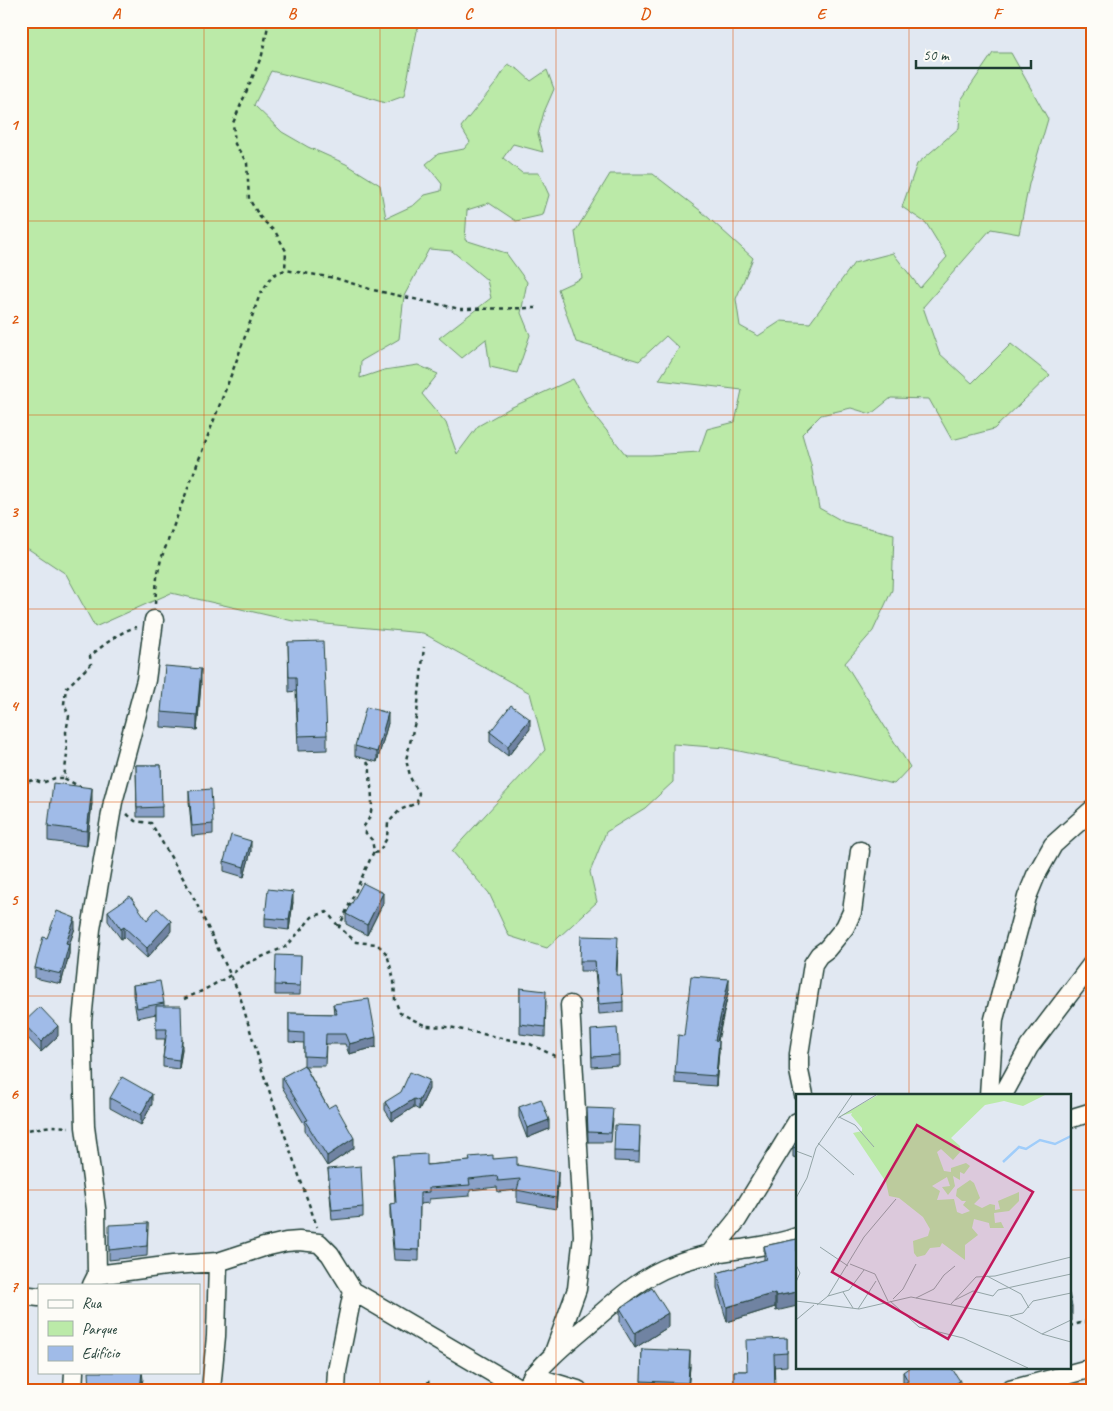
<svg xmlns="http://www.w3.org/2000/svg" width="1113" height="1411" font-family="Caveat,sans-serif">
	<style>
		.green { fill: #bbeaa8; stroke: #6d946e }
		.lines { fill: none; stroke-linecap: round; stroke-linejoin: round }
		.street-casing { stroke: #1f3d34; stroke-width: 21 }
		.path { stroke: #1f3d34; stroke-width: 2.5; stroke-dasharray: 4 4; stroke-linecap: butt }
		.street { stroke: #fdfcf7; stroke-width: 18 }
		.wall { fill: #8aa1c8; stroke: #1f3d34 }
		.shaded-wall { fill: #7083a2; stroke: #1f3d34 }
		.building { fill: #a0bbe8; stroke: #1f3d34 }
		.grid { fill: none; stroke: #de580e; stroke-width: 1; stroke-opacity: 0.55 }
		.inset-river { fill: none; stroke: #a0cdfa; stroke-width: 2.5 }
		.inset-road { fill: none; stroke: #93a4a6; stroke-width: 1 }
		.view { fill: #c2185b; fill-opacity: 0.15; stroke: #c2185b; stroke-width: 2.5 }
		.inset-edge { fill: none; stroke: #1f3d34; stroke-width: 2.5 }
		.neatline { fill: none; stroke: #de580e; stroke-width: 2 }
		.grid-label { font-size: 16px; text-anchor: middle; font-weight: bold; fill: #de580e }
	</style>
	<rect width="100%" height="100%" fill="#e1e8f2"/>
	<filter id="ink" filterUnits="userSpaceOnUse"><feTurbulence type="fractalNoise" baseFrequency=".02" numOctaves="2"/><feDisplacementMap in="SourceGraphic" scale="10" xChannelSelector="R" yChannelSelector="G"/><feConvolveMatrix kernelMatrix="1 2 1 2 8 2 1 2 1" color-interpolation-filters="sRGB"/></filter>
	<g filter="url(#ink)">
		<!-- green -->
		<path class="green" d="M21 21H419L404 96 385 103 324 84 271 71 254 105 282 132 308 147 346 164 380 185 386 218 414 205 425 195 441 191 442 184 426 164 438 154 464 149 470 142 461 127 496 83 508 64 519 70 531 81 547 70 554 89 544 112 538 134 543 152 513 144 503 158 522 173H539L549 195 543 215 516 221 489 203 467 210 465 240 506 253 527 282 521 313 530 335 517 373 490 367 486 339 462 358 439 338 491 298 487 280 452 251 429 249 404 296 399 339 361 361 360 378 384 370 418 365 438 374 422 394 446 423 457 454 478 426 510 408 573 379 591 411 626 455H651L699 452 707 429 735 422 742 390 659 380 679 348 666 336 639 361 576 342 558 289 582 278 575 232 610 174H653L701 211 753 258 736 299 740 326 758 336 781 321 810 323 854 263 893 253 920 288 947 257 926 223 902 207 917 164 959 128 961 100 993 53H1011L1048 119 1029 184 1019 234 991 229 923 307 939 353 972 383 1011 344 1050 375 994 429 952 440 929 399 891 398 871 414 851 408 821 415 802 434 811 465 819 508 844 522 894 534 892 590 873 631 845 663 910 767 894 784 725 748 673 744V782L645 808 606 832 590 872 597 902 547 948 509 936 489 893 452 851 545 750 530 693 423 633 293 621 171 593 95 627 66 574 21 544Z"/>
		<g class="lines">
			<!-- street casing -->
			<g class="street-casing">
				<path id="street" d="M804 1095 799 1071V1054L813 964 819 955 827 949 845 927 852 912 860 851
					M989 1095 994 1019 1027 897 1036 875 1053 845 1092 810
					M1003 1095 1029 1047 1092 964
					M1069 1119 1092 1112
					M708 1256 737 1220 797 1122
					M97 1275 173 1265 218 1262 264 1247 286 1242 299 1241 319 1243 330 1254 353 1291 522 1390
					M92 1285 97 1275 96 1209 85 1127 82 1021 91 929 113 802 146 680 154 620
					M21 1295 39 1297
					M553 1355 577 1289 583 1236 570 1005
					M532 1376 578 1390
					M73 1390 74 1372
					M211 1390 216 1336 218 1262
					M336 1390 337 1371 353 1291
					M523 1390C542 1362 570 1340 596 1318 618 1299 642 1277 671 1266 692 1257 718 1252 741 1249 759 1246 779 1244 797 1237
					M1010 1390 1092 1368"/>
			</g>
			<!-- path -->
			<path class="path" d="M269 21 262 55 233 123 235 144 247 163 249 199 260 217 276 233 286 251 285 270
				M155 604 157 577 161 559 236 362 260 294 273 275 285 270 335 278 373 290 460 309 537 308
				M367 762 370 767C369 787 378 810 364 826V831L372 840 374 851 339 927 356 942 377 944 387 954 394 980 395 1000 400 1013 426 1026 449 1027 530 1044 557 1057
				M21 783 34 780 42 783 55 778H64
				M82 788 64 778 67 754 66 732 69 716 64 704 66 688 91 664 90 656C104 645 120 631 137 627
				M127 814 135 821 151 823 191 892 239 993 262 1070 317 1227
				M374 853 379 852 387 838 388 823 400 810 417 803 419 793 411 779 406 760 417 713 424 647
				M184 999 202 991 231 975 243 965 287 946 312 917 327 912 339 927
				M21 1131 51 1126 69 1127
				M1069 1326 1092 1320
				M428 1381 431 1390"/>
			<!-- street -->
			<use href="#street" class="street"/>
		</g>
		<!-- wall -->
		<path class="wall" d="M288 642 327 735V750L298 751 296 691 289 692Z
			M201 684 197 730 161 727V712Z
			M388 723 377 762 355 756V746Z
			M530 729 508 756 490 742V732Z
			M136 765H161L162 817H137Z
			M189 791 213 824V834L192 836 189 801Z
			M92 803 87 846 48 841V826Z
			M251 851 244 877 224 871V861Z
			M293 902 289 930 265 927V918Z
			M383 903 367 935 346 924V914Z
			M108 911 147 920 171 931 147 958 124 937 121 939 108 921Z
			M75 928 69 945V954L61 984 35 978V968L47 938Z
			M618 947 617 975 623 1002V1012L599 1014 595 971H580V961Z
			M301 956 300 995H275V985Z
			M133 985 164 1003V1006L182 1049 179 1069 163 1067V1058L165 1039H156V1014L137 1018 133 995Z
			M520 988 546 1001 545 1037 520 1034Z
			M729 989 718 1041 719 1051 716 1086 675 1083V1073L684 1036Z
			M333 1004 376 1047 349 1054 345 1044H326L325 1066H305L328 1108 354 1148 327 1166 305 1131V1125L282 1087V1077L304 1066V1043L289 1042V1013L334 1014Z
			M23 1023 58 1036 41 1052 24 1034V1038Z
			M591 1030 619 1055V1065L592 1067Z
			M429 1089 419 1110 414 1107 392 1121 385 1110V1102Z
			M110 1098 152 1104 141 1125 110 1108Z
			M519 1107 549 1129 527 1138 519 1117Z
			M587 1108 613 1119 611 1142H588Z
			M640 1136 639 1162 614 1161V1151Z
			M797 1140V1158L793 1157V1147Z
			M393 1156 427 1165 493 1159 517 1165 558 1183 556 1209 517 1202V1190L498 1192 497 1187 470 1190V1196L429 1199V1203L420 1204 419 1261 394 1260 390 1215V1204H395Z
			M328 1169 363 1207V1217L332 1220Z
			M148 1223 147 1256 109 1260V1235Z
			M797 1239 776 1311 775 1307 727 1322 717 1288V1273L764 1260V1246Z
			M620 1308 668 1327 635 1348 620 1323Z
			M787 1338V1366L774 1367 775 1390H734V1371H746Z
			M642 1349 690 1366 688 1390H641Z
			M903 1372 960 1390H896V1388L903 1384Z"/>
		<!-- shaded-wall -->
		<path class="shaded-wall" d="M201 669V684L197 730V715Z
			M388 713V723L377 762V752Z
			M530 719V729L508 756V746Z
			M92 788V803L87 846V831Z
			M251 841V851L244 877V867Z
			M293 892V902L289 930V920Z
			M383 893V903L367 935V925Z
			M75 918V928L69 945V954L61 984V974L66 943Z
			M171 921V931L147 958V948Z
			M124 927V937L121 939V929Z
			M729 979V989L715 1050V1040Z
			M58 1026V1036L41 1052V1042Z
			M24 1028V1038L21 1039V1029Z
			M376 1037V1047L349 1054V1044Z
			M182 1039V1049L179 1069V1060Z
			M719 1041V1051L716 1086V1076Z
			M429 1080V1089L419 1110V1101Z
			M152 1094V1104L141 1125V1115Z
			M414 1099V1107L392 1121V1113Z
			M549 1120V1129L527 1138V1128Z
			M354 1138V1148L327 1166V1156Z
			M558 1172V1183L556 1209V1198Z
			M797 1292V1306L776 1311V1296Z
			M775 1293V1307L727 1322V1307Z
			M1072 1306V1321H1069V1307Z
			M668 1313V1327L635 1348V1333Z
			M690 1351V1366L688 1390V1383Z
			M142 1372 143 1379 141 1390H140Z
			M960 1381V1390H945Z"/>
		<!-- building -->
		<path class="building" d="M323 641 327 735 298 736 296 677H289L288 642Z
			M165 666 201 669 197 715 161 712Z
			M511 705 530 719 508 746 490 732Z
			M366 707 388 713 377 752 355 746Z
			M136 765H161L162 807 137 808Z
			M53 783 92 788 87 831 48 826Z
			M211 789 213 824 192 826 189 791Z
			M231 835 251 841 244 867 224 861Z
			M363 883 383 893 367 925 346 914Z
			M268 889 293 892 289 920 265 918Z
			M130 896 147 920 157 908 171 921 147 948 124 927 121 929 108 911Z
			M57 911 75 918 66 943 69 944 61 974 35 968 43 937 47 938Z
			M581 936 618 937 616 975H621L623 1002 599 1004 595 961H580Z
			M276 955 301 956 300 986 275 985Z
			M691 976 729 979 715 1040 719 1041 716 1076 675 1073 678 1035 684 1036Z
			M160 981 164 1003 137 1008 133 985Z
			M520 988 546 991 545 1027 520 1024Z
			M369 999 376 1037 349 1044 345 1034H326L325 1057 304 1056V1033L289 1032V1013L337 1014 333 1004Z
			M156 1006H181L182 1039 179 1060 163 1058 167 1029H156Z
			M40 1007 58 1026 41 1042 23 1023Z
			M21 1018 24 1028 21 1029Z
			M617 1028 619 1055 592 1057 591 1030Z
			M304 1065 328 1108 335 1104 354 1138 327 1156 305 1121 308 1120 282 1077Z
			M410 1072 429 1080 419 1101 414 1099 392 1113 385 1102 401 1092Z
			M122 1077 152 1094 141 1115 110 1098Z
			M541 1099 549 1120 527 1128 519 1107Z
			M587 1108 613 1109 611 1133 588 1132Z
			M615 1125 640 1126 639 1152 614 1151Z
			M797 1140V1148L793 1147Z
			M427 1154V1165L470 1161 469 1157 493 1155V1159L517 1157V1165L558 1172 556 1198 517 1190 520 1179 498 1181 497 1176 469 1179 470 1185 429 1188V1192L420 1193 419 1250 394 1249 390 1204 396 1203 393 1156Z
			M361 1166 363 1207 332 1210 328 1169Z
			M148 1223 147 1246 109 1250V1225Z
			M797 1239V1292L776 1296 775 1293 727 1307 717 1273 767 1259 764 1246Z
			M652 1288 668 1313 635 1333 620 1308Z
			M1069 1294 1072 1306 1069 1307Z
			M787 1338V1353L774 1354 775 1390H734V1371H747L746 1340Z
			M642 1349 690 1351 688 1383 641 1381Z
			M910 1367H951L960 1381 945 1390H897L896 1388 908 1381 903 1372Z
			M89 1372H142L140 1390H90Z"/>
	</g>
	<!-- grid -->
	<path class="grid" d="M204 21V1390M380 21V1390M556 21V1390M733 21V1390M909 21V1095M21 221H1092M21 415H1092M21 609H1092M21 802H1092M21 996H1092M21 1190H797M1069 1190H1092M909 1367V1390"/>
	<!-- overview -->
	<g transform="translate(796 1094)">
		<rect width="275" height="275" fill="#e1e8f2"/>
		<path d="M82 1H249L227 12 208 7 189 11 155 44 164 52 165 57 157 66 145 55 141 58 148 77 155 78V74L170 69 174 72 168 80 164 78V86L157 82 159 92 152 101 146 93 154 92 151 83 136 92 144 97 141 106 158 105 161 118 166 120 174 117 167 111 170 107H166L160 102 161 95 174 86 178 89 184 104 178 110 186 114 194 110 199 111V116L204 115 202 107 223 98V107L213 117 198 119 199 129 205 128 208 134H194L193 129 178 125 176 134 182 141 169 151V166L146 149 144 153 134 154 129 161 121 163 118 159 117 147 132 142 134 135 127 123 103 104 93 102 90 88 57 39 66 37V34L55 21 56 19 44 22Z" fill="#bbeaa8"/>
		<path class="inset-river" d="M207 68 223 53 230 55 244 46 259 50 275 42"/>
		<path class="inset-road" d="M43 23 59 31 78 53M42 24 80 1M22 49 58 81M0 57 16 63M0 104 11 84 20 54 56 1M24 153 52 172M54 170 79 180 92 207M0 171 4 179 0 188M191 182 225 200 233 214M47 198 57 214M32 202 53 196 68 176M120 204 138 195 148 181 159 172M97 205 107 195 120 170M159 206 177 197 197 202 202 196 275 180M0 207 63 215 115 203 213 222 246 240 275 248M94 207 123 233 167 244 232 274M155 210 180 183 199 182 275 163M21 211 32 202 68 143 100 105M62 215 80 187M214 222 227 219 237 207 275 199M0 226 18 211M246 240 275 226"/>
		<path class="view" d="M121 31 237 98 152 245 36 178Z"/>
		<rect width="275" height="275" class="inset-edge"/>
	</g>
	<!-- margin -->
	<rect width="1113" height="1411" fill="none" stroke="#fdfcf7" stroke-width="55"/>
	<!-- legend -->
	<rect x="38" y="1284" width="162" height="90" fill="#fdfcf7" stroke="#a4b0a9"/>
	<rect x="48" y="1300" width="25" height="8" fill="#fdfcf7" stroke="#a4b0a9"/>
	<text x="82" y="1308" font-size="15" fill="#1f3d34">Rua</text>
	<rect x="48" y="1321" width="25" height="15" fill="#bbeaa8" stroke="#a4b0a9"/>
	<text x="82" y="1334" font-size="15" fill="#1f3d34">Parque</text>
	<rect x="48" y="1346" width="25" height="15" fill="#a0bbe8" stroke="#a4b0a9"/>
	<text x="82" y="1358" font-size="15" fill="#1f3d34">Edifício</text>
	<!-- scale -->
	<path d="M916 60v8h115v-8" fill="none" stroke="#1f3d34" stroke-width="2.5"/>
	<text x="923" y="60" font-size="15" fill="#1f3d34" stroke="#fdfcf7" stroke-width="4" paint-order="stroke">50 m</text>
	<rect x="28" y="28" width="1058" height="1356" class="neatline"/>
	<g class="grid-label">
		<text x="116" y="19">A</text>
		<text x="292" y="19">B</text>
		<text x="468" y="19">C</text>
		<text x="645" y="19">D</text>
		<text x="821" y="19">E</text>
		<text x="997" y="19">F</text>
		<text x="14" y="130">1</text>
		<text x="14" y="324">2</text>
		<text x="14" y="517">3</text>
		<text x="14" y="711">4</text>
		<text x="14" y="905">5</text>
		<text x="14" y="1099">6</text>
		<text x="14" y="1292">7</text>
	</g>
</svg>
